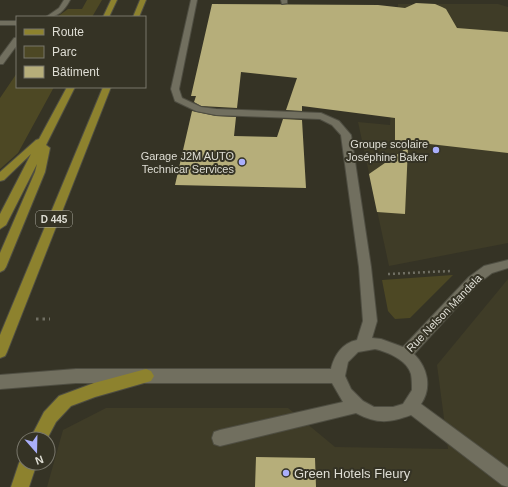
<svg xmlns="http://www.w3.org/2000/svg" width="508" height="487" font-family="Helvetica,sans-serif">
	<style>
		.built { fill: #3f3c27 }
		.green { fill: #4d4824 }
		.building { fill: #b6ae7a }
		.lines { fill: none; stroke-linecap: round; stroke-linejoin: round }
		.minor-casing { stroke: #4f4e42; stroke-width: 2 }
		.major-casing { stroke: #4f4e42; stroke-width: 2 }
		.path-far1 { stroke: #706f63; stroke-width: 2.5; stroke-dasharray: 2 3; stroke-linecap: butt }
		.path { stroke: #706f63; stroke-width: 3; stroke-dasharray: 2.5 4; stroke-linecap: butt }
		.minor { fill: #716f5f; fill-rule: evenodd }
		.major { fill: #8d822e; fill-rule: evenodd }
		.poi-dot { fill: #aaaffb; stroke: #353325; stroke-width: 1.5 }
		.labels { text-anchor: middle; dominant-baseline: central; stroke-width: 4; stroke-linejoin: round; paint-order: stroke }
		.shield { fill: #353325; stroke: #acaba0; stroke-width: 1 }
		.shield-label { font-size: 10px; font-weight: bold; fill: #dfded5 }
		.poi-label { font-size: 11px; fill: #dfded5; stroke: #353325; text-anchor: end }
		.street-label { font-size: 11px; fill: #dfded5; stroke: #353325 }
		.near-poi-label { font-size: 13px; fill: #dfded5; stroke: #353325; text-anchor: start }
	</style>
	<rect width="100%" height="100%" fill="#353325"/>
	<!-- built -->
	<path class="built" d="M398 4H498L508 7V243L389 266 358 122 390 125Z
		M508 279V487H47L63 430 106 408H288L335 447 448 449 437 365Z"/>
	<!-- green -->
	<path class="green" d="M87 0H102L92 17H57L68 9H82Z
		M17 73V87H54L18 153 0 169V98Z
		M453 275 410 318 395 319 388 311 382 280Z"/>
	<!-- building -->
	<path class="building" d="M416 3 435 4 442 7 446 9 457 28 508 32V153L395 140V118L302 106V111L286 110 297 78 241 72 237 108 201 106 194 102 196 96H191L212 4 378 5 405 8Z
		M192 111 216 116 236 117 234 136 277 137 283 119 302 120 306 188 175 185Z
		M408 147 405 214 377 212 369 174Z
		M256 457 315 458 316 487H255Z"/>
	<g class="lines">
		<!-- minor casing -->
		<g class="minor-casing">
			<path id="minor" d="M64 0H70C64 11 58 17 46 17L59 8Z
				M191 0H197L179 89 182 98 201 107 216 109 321 113 339 121 351 135 371 267 377 321 372 338 381 339 403 347 469 277 484 266 508 260V268L492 273 479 283 414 354C428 368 432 388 421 404L508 468V487L502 485 411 415C389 423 377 424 356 413L220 446 214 444 212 438 214 432 220 430 343 402 332 383H76L0 389V375L76 369H331C334 356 342 343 357 340L363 321 359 267 341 135 332 125 320 119 216 115 196 111 175 101 171 89ZM375 349C388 352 407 360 411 374 412 379 412 385 412 390L403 404 393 407H374L363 401 351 389 345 376 348 362 358 352Z
				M281 0H287V3L282 4Z
				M0 21H17V25H0Z
				M14 38H17V45L3 64H0V57Z"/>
		</g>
		<!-- major casing -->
		<g class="major-casing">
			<path id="major" d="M111 0H117L109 17H103Z
				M140 0H146L139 17H133Z
				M67 87H75L46 145 50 148 45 172 6 267 4 270 0 272V253L35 172 37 164 6 225 0 229V214L31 154 4 180 0 181V172L36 140 39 139Z
				M103 87H111L7 352 5 356 0 358V335Z
				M146 369 151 371 154 376 151 381 95 397 71 406 56 422 47 439H30L44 412 59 396 94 383Z
				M24 456V463H37L29 487H11L19 463Z"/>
		</g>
		<!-- path-far1 -->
		<path class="path-far1" d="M388 274 451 271"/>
		<!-- path -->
		<path class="path" d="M36 319H50"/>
		<!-- minor -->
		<use href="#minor" class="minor"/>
		<!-- major -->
		<use href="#major" class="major"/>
	</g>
	<!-- markers -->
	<g class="poi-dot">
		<circle cx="436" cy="150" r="4"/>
		<circle cx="242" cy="162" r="4"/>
		<circle cx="286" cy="473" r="4"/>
	</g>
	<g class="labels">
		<!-- shield labels -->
		<rect class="shield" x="36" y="211" width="36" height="16" rx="3"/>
		<g class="shield-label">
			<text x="54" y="219">D 445</text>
		</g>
		<!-- poi labels -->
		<g class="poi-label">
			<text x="428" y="144">Groupe scolaire<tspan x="428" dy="13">Joséphine Baker</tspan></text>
			<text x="234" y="156">Garage J2M AUTO<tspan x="234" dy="13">Technicar Services</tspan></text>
		</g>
		<!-- street labels -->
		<g class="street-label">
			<text transform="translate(444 313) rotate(-46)">Rue Nelson Mandela</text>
		</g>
		<!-- near-poi labels -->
		<g class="near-poi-label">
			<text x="294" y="473">Green Hotels Fleury</text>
		</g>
	</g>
	<!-- legend -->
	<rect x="16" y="16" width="130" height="72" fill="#353325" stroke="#79776b"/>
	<rect x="24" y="29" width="20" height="6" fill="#8d822e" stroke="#79776b"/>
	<text x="52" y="36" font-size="12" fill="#dfded5">Route</text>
	<rect x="24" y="46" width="20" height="12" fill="#4d4824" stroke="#79776b"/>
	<text x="52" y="56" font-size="12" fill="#dfded5">Parc</text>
	<rect x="24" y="66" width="20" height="12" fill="#b6ae7a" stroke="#79776b"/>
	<text x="52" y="76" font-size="12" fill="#dfded5">Bâtiment</text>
	<!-- north arrow -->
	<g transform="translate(36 451) rotate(160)"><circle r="19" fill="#353325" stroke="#79776b"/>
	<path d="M0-3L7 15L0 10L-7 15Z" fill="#aaaffb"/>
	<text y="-6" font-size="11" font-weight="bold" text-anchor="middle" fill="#dfded5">N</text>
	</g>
</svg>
